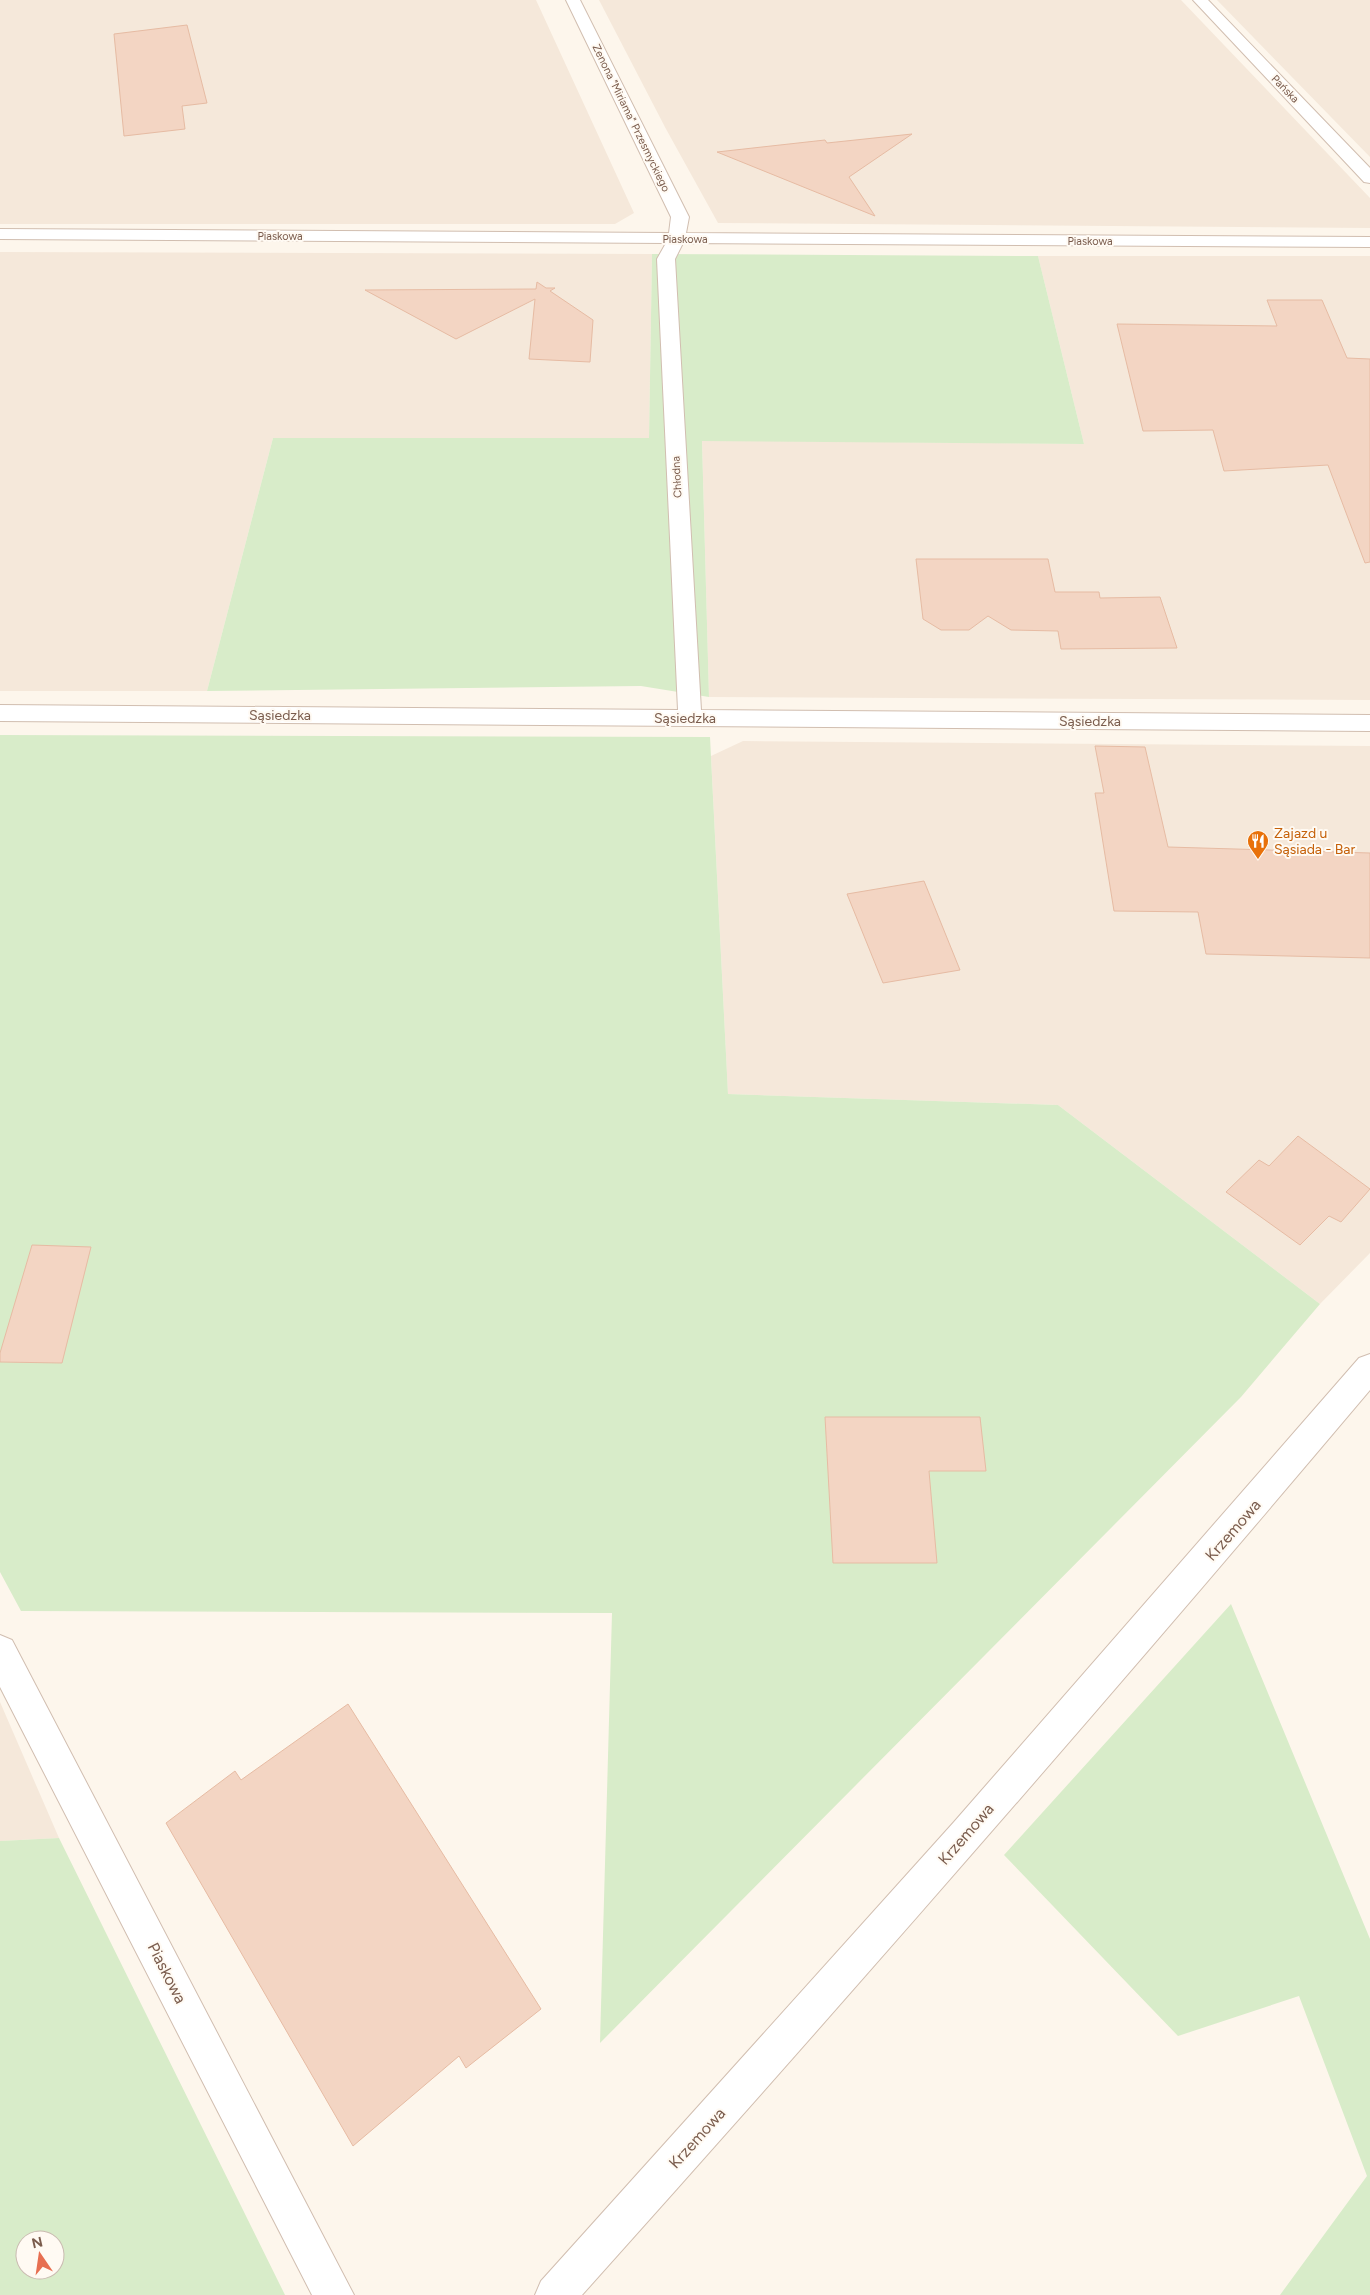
<svg xmlns="http://www.w3.org/2000/svg" width="1370" height="2295" font-family="Figtree,sans-serif">
	<style>
		.residential { fill: #f5e8da }
		.green { fill: #d8ecc9; fill-rule: evenodd }
		.building { fill: #f3d5c3; stroke: #e6bba3 }
		.lines { fill: none; stroke-linecap: round; stroke-linejoin: round }
		.street-casing { stroke: #d1beb0; stroke-width: 2 }
		.street { fill: #fff; fill-rule: evenodd }
		.labels { text-anchor: middle; dominant-baseline: central; stroke-width: 4; stroke-linejoin: round; paint-order: stroke }
		.far-street-label { font-size: 11px; fill: #7a5c4d; stroke: #fffaf3 }
		.street-label { font-size: 14px; fill: #7a5c4d; stroke: #fffaf3 }
		.food-label { font-size: 14px; fill: #c56008; stroke: #fffaf3; text-anchor: start }
		.near-street-label { font-size: 16px; fill: #7a5c4d; stroke: #fffaf3 }
	</style>
	<rect width="100%" height="100%" fill="#fdf6ec"/>
	<!-- residential -->
	<path class="residential" d="M0 0H536L634 213 615 224H0Z
		M599 0H1181L1370 198V228L718 223 666 129Z
		M1217 0H1370V157Z
		M0 252 652 254 649 438H273L207 691H0Z
		M1038 256H1370V700L709 697 702 440 1084 444Z
		M743 741 1370 746V1253L1320 1304 1058 1105 728 1094 711 756Z
		M0 1702 59 1838 0 1841Z"/>
	<!-- green -->
	<path class="green" d="M652 254 1038 256 1084 444 702 441 709 697 641 686 207 691 273 438H649Z
		M0 735 710 737 728 1094 1058 1105 1320 1304 1241 1397 600 2043 612 1613 21 1611 0 1572Z
		M1231 1604 1370 1939V2295H1280L1367 2176 1299 1996 1178 2036 1004 1855Z
		M59 1838 285 2295H0V1841ZM25 2240H55V2270H25Z"/>
	<!-- building -->
	<path class="building" d="M187 25 207 103 182 106 185 129 124 136 114 34Z
		M912 134 849 177 875 216 717 152 825 140 827 143Z
		M537 282 546 288H555L550 291 593 320 590 362 529 359 535 299 456 339 365 290 536 289Z
		M1267 300H1322L1347 358 1370 359V562L1365 563 1328 465 1224 471 1213 430 1143 431 1117 324 1277 326Z
		M916 559H1048L1055 592H1099L1100 598 1160 597 1177 648 1061 649 1058 631 1011 630 988 616 969 630H941L923 619Z
		M1095 746 1145 747 1168 847 1370 853V958L1206 954 1198 912 1114 911 1095 793H1104Z
		M924 881 960 970 883 983 847 894Z
		M1298 1136 1370 1189 1341 1222 1329 1216 1300 1245 1226 1192 1259 1160 1269 1166Z
		M32 1245 91 1247 62 1363 0 1362V1353Z
		M825 1417H980L986 1471H929L937 1563H833Z
		M348 1704 541 2009 466 2068 459 2056 353 2146 166 1823 235 1771 241 1780Z"/>
	<g class="lines">
		<!-- street casing -->
		<g class="street-casing">
			<path id="street" d="M566 0H580L689 217 686 233 1370 237V247L683 243 675 259 701 710 1370 715V731L0 721V705L678 710 657 259 666 243 0 239V229L669 233 671 217Z
				M1193 0H1208L1370 168V183L1364 182Z
				M1370 1354V1390C1112 1696 849 1997 582 2295H535L541 2281 954 1822 1359 1358Z
				M0 1635 12 1640 354 2295H312L0 1687Z"/>
		</g>
		<!-- street -->
		<use href="#street" class="street"/>
	</g>
	<!-- icons -->
	<defs>
		<g id="restaurant-pin" transform="scale(1.125)"><path d="M0 17L-7.5 6A9.5 9.5 0 1 1 7.5 6Z" fill="#e8710a" stroke="#fffaf3"/><path d="M-5-6h1v4h1v-4h1v4h1v-4h1v5L-1.5 .5V6h-2V.5L-5-1ZM5-6V6H3V1.5H1.5Q1.5-4 5-6Z" fill="#fff"/></g>
	</defs>
	<g fill-rule="evenodd">
		<use href="#restaurant-pin" x="1258" y="841"/>
	</g>
	<g class="labels">
		<!-- far-street labels -->
		<g class="far-street-label">
			<text transform="translate(1285 89) rotate(46)">Pańska</text>
			<text transform="translate(631 118) rotate(64)">Zenona "Miriama" Przesmyckiego</text>
			<text x="280" y="236">Piaskowa</text>
			<text x="685" y="239">Piaskowa</text>
			<text x="1090" y="241">Piaskowa</text>
			<text transform="translate(677 477) rotate(-93)">Chłodna</text>
		</g>
		<!-- street labels -->
		<g class="street-label">
			<text x="280" y="715">Sąsiedzka</text>
			<text x="685" y="718">Sąsiedzka</text>
			<text x="1090" y="721">Sąsiedzka</text>
		</g>
		<!-- food labels -->
		<g class="food-label">
			<text x="1274" y="833">Zajazd u<tspan x="1274" dy="16">Sąsiada - Bar</tspan></text>
		</g>
		<!-- near-street labels -->
		<g class="near-street-label">
			<text transform="translate(1233 1530) rotate(-49)">Krzemowa</text>
			<text transform="translate(966 1834) rotate(-49)">Krzemowa</text>
			<text transform="translate(167 1973) rotate(63)">Piaskowa</text>
			<text transform="translate(697 2138) rotate(-48)">Krzemowa</text>
		</g>
	</g>
	<!-- north arrow -->
	<g transform="translate(40 2255) rotate(347)"><circle r="24" fill="#fffaf3" stroke="#cabbb1"/>
	<path d="M0-4L9 19L0 12L-9 19Z" fill="#e76f51"/>
	<text y="-8" font-size="14" font-weight="bold" text-anchor="middle" fill="#7a5c4d">N</text>
	</g>
</svg>
